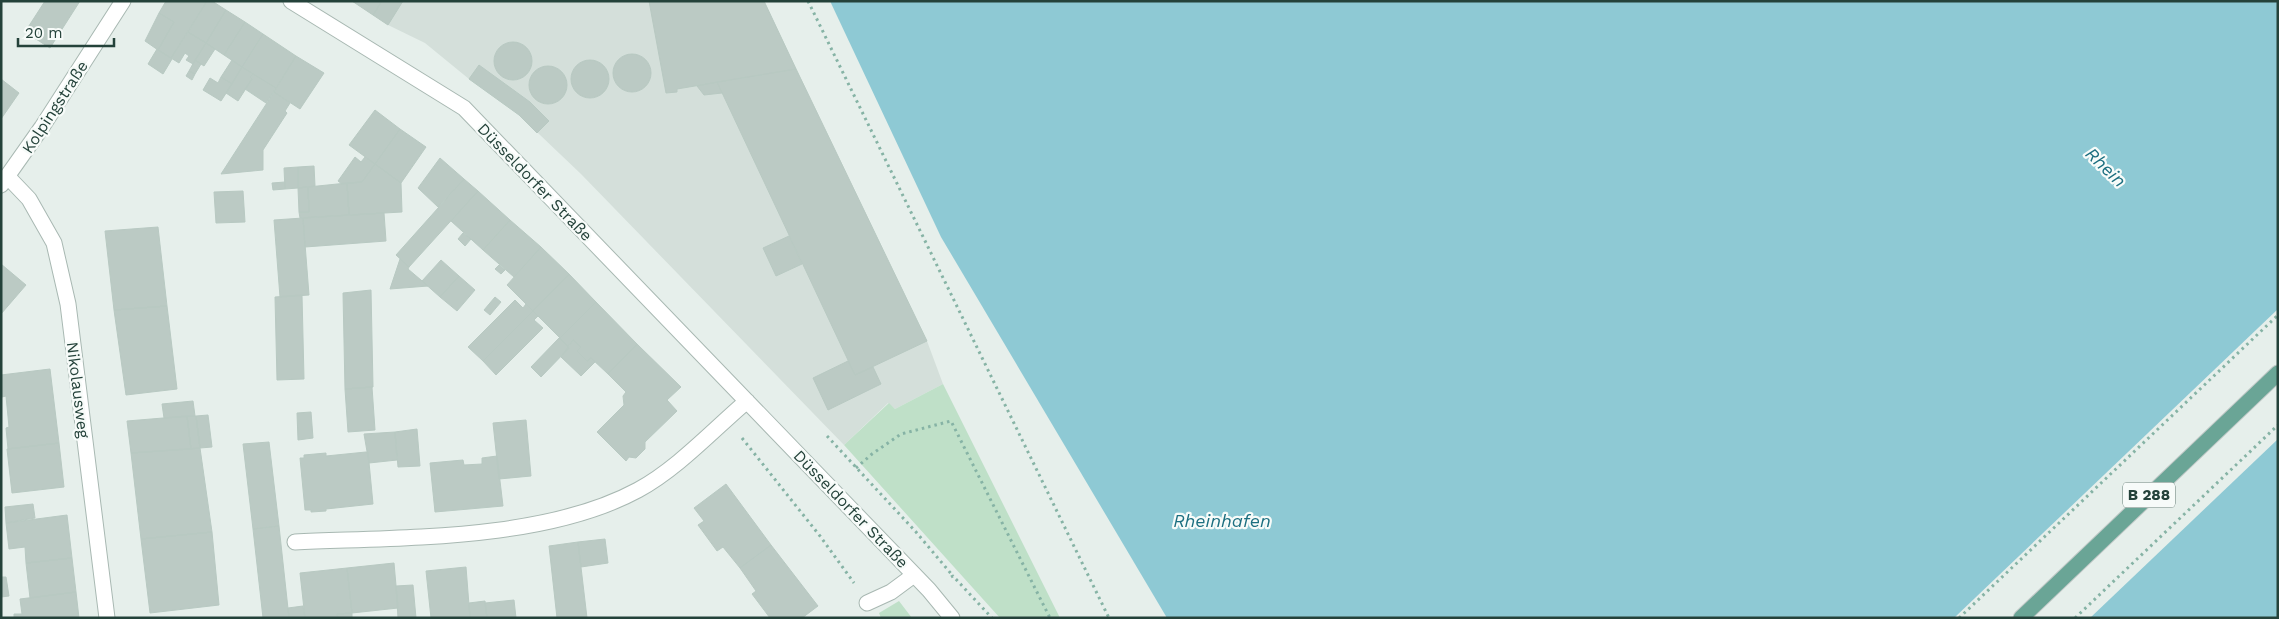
<svg xmlns="http://www.w3.org/2000/svg" width="2279" height="619" font-family="'Work Sans',sans-serif">
	<style>
		.built { fill: #d4dfda }
		.green { fill: #bfe0c8 }
		.water { fill: #8ec9d4 }
		.pier { fill: #e6efeb }
		.building { fill: #bbcac4; stroke: #b8c9c2 }
		.lines { fill: none; stroke-linecap: round; stroke-linejoin: round }
		.service-casing { stroke: #a8b8b2; stroke-width: 17 }
		.minor-casing { stroke: #a8b8b2; stroke-width: 17 }
		.primary-casing { stroke: #c2cac8; stroke-width: 17 }
		.path { stroke: #86b3a5; stroke-width: 3; stroke-dasharray: 2.5 4; stroke-linecap: butt }
		.service { stroke: #fff; stroke-width: 15 }
		.minor { stroke: #fff; stroke-width: 15 }
		.primary { stroke: #6aa596; stroke-width: 15 }
		.labels { text-anchor: middle; dominant-baseline: central; stroke-width: 4.5; stroke-linejoin: round; paint-order: stroke }
		.shield { fill: #f7fbf9; stroke: #637a73; stroke-width: 1 }
		.shield-label { font-size: 15px; font-weight: bold; fill: #24423a }
		.street-label { font-size: 16px; fill: #24423a; stroke: #f7fbf9 }
		.water-label { font-size: 18px; font-style: italic; fill: #1c6f80; stroke: #f7fbf9 }
	</style>
	<rect width="100%" height="100%" fill="#e6efeb"/>
	<!-- built -->
	<path class="built" d="M352 1H764L927 341 943 384 895 409 888 403 844 445 581 174 519 115 469 79 425 43 388 25Z"/>
	<!-- green -->
	<path class="green" d="M943 384 1060 618H1000L844 445 889 403 895 409Z
		M899 601 912 618H881L879 613Z"/>
	<!-- water -->
	<path class="water" d="M830 1H2278V618H1167L941 237Z"/>
	<!-- pier -->
	<path class="pier" d="M2278 309V439L2090 618H1954Z"/>
	<!-- building -->
	<path class="building" d="M45 1H80L50 48 25 32Z
		M166 1H207L171 58 158 50 174 22 159 13Z
		M207 1H212L226 10 206 43 188 32Z
		M352 1H382L373 15Z
		M382 1H403L388 25 373 15Z
		M649 1H764L796 69 677 89V92L666 93Z
		M226 10 245 22 224 55 206 43Z
		M159 13 174 22 158 50 145 41Z
		M245 22 263 34 242 67 224 55Z
		M188 32 206 43 193 64 186 60 189 56 185 53 179 63 171 58Z
		M263 34 296 56 276 88 242 67Z
		M494 61a19 19 0 1 1 38 0a19 19 0 1 1-38 0Z
		M206 43 215 49 204 66 195 60Z
		M157 49 172 59 163 74 148 64Z
		M613 73a19 19 0 1 1 38 0a19 19 0 1 1-38 0Z
		M296 56 324 73 300 109 274 92Z
		M195 60 201 64 195 74 189 71Z
		M232 60 242 67 232 84 221 77Z
		M571 79a19 19 0 1 1 38 0a19 19 0 1 1-38 0Z
		M479 65 530 102 549 121 537 133 519 115 469 79Z
		M529 85a19 19 0 1 1 38 0a19 19 0 1 1-38 0Z
		M242 67 253 74 250 77 252 79 238 101 226 93Z
		M796 69 927 341 855 375 717 82Z
		M189 71 195 74 192 80 186 76Z
		M253 74 276 88 266 103 245 89 252 79 250 77Z
		M221 77 232 84 221 101 203 90 210 78 218 83Z
		M1 79 19 93 1 119Z
		M717 82 722 93 704 95 697 86Z
		M274 92 290 103 285 111 287 113 263 150V170L221 174Z
		M375 110 400 129 375 164 349 145Z
		M400 129 426 147 401 183 375 164Z
		M355 157 361 162 365 157 375 164 362 182 342 184 338 181Z
		M440 158 464 179 438 207 418 188Z
		M375 164 401 183 402 212 349 215 347 183 362 182Z
		M314 166 315 186 298 188V167Z
		M298 167V188L285 189 284 168Z
		M464 179 478 191 409 267 396 255Z
		M285 182V189L273 190 272 183Z
		M347 183 349 215 300 218 299 212H309L308 187Z
		M308 187 309 212H299L298 188Z
		M243 191 245 222 216 223 214 192Z
		M478 191 510 220 483 250 451 221Z
		M384 213 386 241 305 247 303 218Z
		M303 218 309 295 280 297 274 220Z
		M510 220 541 247 514 277 483 250Z
		M158 227 167 306 114 310 105 231Z
		M463 233 471 239 465 246 458 239Z
		M789 236 802 264 776 276 763 248Z
		M541 247 569 274 533 311 507 285Z
		M400 259 409 267 408 269 428 286 390 289Z
		M441 260 459 276 440 297 422 281Z
		M1 264 26 285 1 314Z
		M499 265 505 270 501 274 495 269Z
		M569 274 596 302 560 338 533 311Z
		M459 276 475 290 457 311 440 297Z
		M371 290 373 387 345 389 343 293Z
		M302 295 304 379 277 380 275 297Z
		M495 297 501 302 490 315 484 310Z
		M515 300 523 308 526 304 533 311 483 361 468 347Z
		M596 302 637 344 608 374 591 358 587 361 577 351 581 347 573 340 568 346 560 338Z
		M167 306 177 389 126 395 114 310Z
		M533 311 538 316 534 320 543 328 496 375 483 361Z
		M559 338 569 348 541 377 531 367Z
		M573 340 581 347 577 351 587 361 591 358 595 362 581 376 561 357Z
		M637 344 681 387 667 400 677 411 645 442V449L636 458 629 457 626 461 597 432 624 405 623 396 626 392 608 374Z
		M848 361 855 375 873 367 881 384 828 410 813 378Z
		M50 369 59 443 8 449 6 428 9 427 6 396 2 397 1 375Z
		M372 387 375 430 348 432 345 389Z
		M193 401 195 416 164 418 162 404Z
		M311 412 313 438 298 440 297 413Z
		M208 415 212 447 200 448 196 416Z
		M187 416 191 449 131 453 127 421Z
		M187 416H196L200 448 191 449Z
		M526 420 531 476 499 479 493 423Z
		M417 429 420 466 398 467 395 432Z
		M395 432 397 460 369 463 364 434Z
		M269 442 279 526 253 529 243 444Z
		M59 443 64 487 12 493 7 449Z
		M200 448 212 532 141 539 131 453Z
		M366 452H368L373 504 326 509V511L311 512V510H305L300 458H304V455L326 453V456Z
		M497 456 503 506 435 512 430 463 463 460 464 465 482 464V458Z
		M726 484 771 545 740 568 723 547 717 551 698 525 704 521 694 508Z
		M33 504 35 518 6 523 5 507Z
		M67 515 72 558 26 563 25 547 9 549 6 523Z
		M279 526 289 618H263L253 529Z
		M212 532 219 605 150 613 141 539Z
		M605 539 608 563 581 567 578 542Z
		M578 542 587 618H557L549 546Z
		M771 545 818 606 802 618H770L752 594 756 591 740 568Z
		M72 558 76 592 30 598 26 563Z
		M394 563 398 608 352 613 347 568Z
		M466 567 470 618H431L426 571Z
		M347 568 352 613 337 614 338 618H305L300 573Z
		M1 577H6L9 596 1 597Z
		M413 585 416 618H398L396 586Z
		M76 592 79 618H14V614H22L20 599Z
		M514 600 516 618H487L485 603Z
		M485 601 487 618H470L469 603Z
		M303 606 305 618H289L288 608Z
		M352 613V618H338L337 614Z"/>
	<g class="lines">
		<!-- service casing -->
		<g class="service-casing">
			<path id="service" d="M867 603 891 592 914 575"/>
		</g>
		<!-- minor casing -->
		<g class="minor-casing">
			<path id="minor" d="M291 1 464 108 929 590 952 618
				M8 177 29 199 54 243 68 304 107 618
				M1 185 42 127 123 1
				M295 542C401 537 544 541 638 490 677 469 713 430 747 401"/>
		</g>
		<!-- primary casing -->
		<g class="primary-casing">
			<path id="primary" d="M2021 618 2278 373"/>
		</g>
		<!-- path -->
		<path class="path" d="M808 1 1109 618
			M827 436 916 532 953 576
			M742 438 820 536 854 583
			M856 468 872 454 901 434 951 421 1050 618
			M951 577 953 576 992 618
			M1959 618 2278 315
			M2075 618 2278 425"/>
		<!-- service -->
		<use href="#service" class="service"/>
		<!-- minor -->
		<use href="#minor" class="minor"/>
		<!-- primary -->
		<use href="#primary" class="primary"/>
	</g>
	<g class="labels">
		<!-- shield labels -->
		<rect class="shield" x="2123" y="482.5" width="52" height="25" rx="4"/>
		<g class="shield-label">
			<text x="2149" y="495">B 288</text>
		</g>
		<!-- street labels -->
		<g class="street-label">
			<text transform="translate(55 107) rotate(-57)">Kolpingstraße</text>
			<text transform="translate(535 182) rotate(46)">Düsseldorfer Straße</text>
			<text transform="translate(78 390) rotate(83)">Nikolausweg</text>
			<text transform="translate(851 509) rotate(46)">Düsseldorfer Straße</text>
		</g>
		<!-- water labels -->
		<g class="water-label">
			<text transform="translate(2106 167) rotate(44)">Rhein</text>
			<text x="1222" y="520">Rheinhafen</text>
		</g>
	</g>
	<!-- border -->
	<rect width="2279" height="619" fill="none" stroke="#24423a" stroke-width="5"/>
	<!-- scale -->
	<path d="M18 38v8h96v-8" fill="none" stroke="#24423a" stroke-width="2.5"/>
	<text x="25" y="38" font-size="15" fill="#24423a" stroke="#f7fbf9" stroke-width="4" paint-order="stroke">20 m</text>
</svg>
